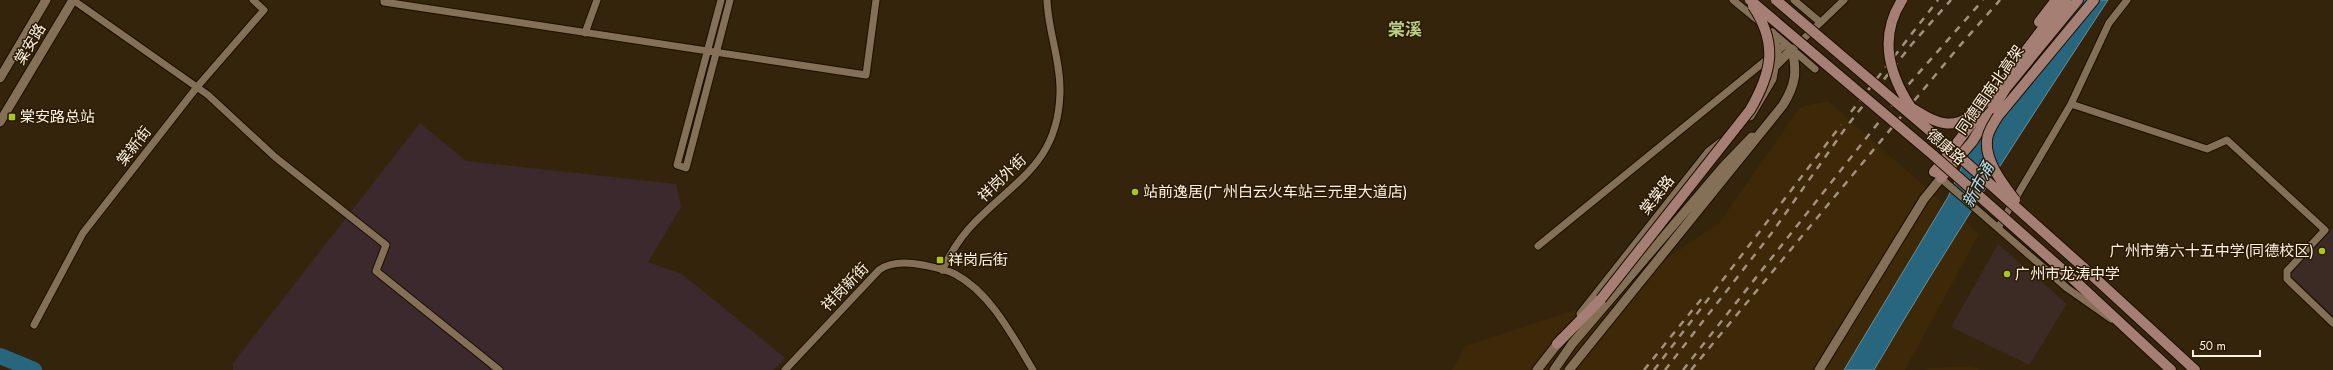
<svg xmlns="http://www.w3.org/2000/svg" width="2333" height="370" font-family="Jost,'Noto Sans SC',sans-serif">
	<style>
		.commercial { fill: #3c292d }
		.built { fill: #3d2807 }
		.education { fill: #3c2a24 }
		.water { fill: #28667e; stroke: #68909c }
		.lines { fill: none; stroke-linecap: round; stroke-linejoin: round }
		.river { stroke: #28667e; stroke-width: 16 }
		.minor-casing { stroke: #1b0d00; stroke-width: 9 }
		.tertiary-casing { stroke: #1b0d00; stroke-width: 11 }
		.secondary-casing { stroke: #1b0d00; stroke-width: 12 }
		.minor { stroke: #837056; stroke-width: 7 }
		.tertiary { stroke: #837056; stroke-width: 9 }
		.secondary { stroke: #a57f73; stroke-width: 10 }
		.rail { stroke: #a0927f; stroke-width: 2.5; stroke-dasharray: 7 7; stroke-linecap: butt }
		.secondary-bridge-casing { stroke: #1b0d00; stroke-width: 12; stroke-linecap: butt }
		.secondary-bridge { stroke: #a57f73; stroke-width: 10 }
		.poi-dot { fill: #a7c820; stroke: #2a1a02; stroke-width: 1.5 }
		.labels { text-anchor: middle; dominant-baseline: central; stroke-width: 3; stroke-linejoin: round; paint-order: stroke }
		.street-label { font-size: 15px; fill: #fdf2e3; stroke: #2a1a02 }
		.poi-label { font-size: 15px; fill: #fdf2e3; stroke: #2a1a02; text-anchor: start }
		.water-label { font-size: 16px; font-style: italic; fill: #aee1f9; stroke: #2a1a02 }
		.quarter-label { font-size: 17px; font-weight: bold; fill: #bacf85; stroke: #2a1a02 }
	</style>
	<rect width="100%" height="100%" fill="#34240b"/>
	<!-- commercial -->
	<path class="commercial" d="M420 123 466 161 676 184 681 207 648 262 682 274 785 358 773 370H233V363Z"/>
	<!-- built -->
	<path class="built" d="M1828 101 1979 234 1905 370H1452L1465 346 1603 301 1719 223 1800 107Z
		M1973 366 1980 370H1927L1929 368Z"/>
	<!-- education -->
	<path class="education" d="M2333 228V316L2290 275Z
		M1998 244 2067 304 2029 365 1951 327Z"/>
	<!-- water -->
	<path class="water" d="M2075 0H2108C2028 122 1948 244 1874 370H1844L1948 197 1971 147Z"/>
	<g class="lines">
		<!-- river -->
		<path class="river" d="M0 356 34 370"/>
		<!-- minor casing -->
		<g class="minor-casing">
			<path id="minor" d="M73 0 208 95 275 157 386 245 376 271 499 370
				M384 0V2L866 75 876 0
				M721 0 677 165 686 168 730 0
				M1733 0 1761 23
				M1794 0 1820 22
				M1772 32 1815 69
				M585 33 597 0
				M1797 45 1844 0
				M2071 104 2207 149 2227 140 2325 230 2287 271V279L2333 323
				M1937 175 2067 288 2111 319
				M1998 228 2071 104 2109 23 2127 0
				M1538 246 1786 44
				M942 270C951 252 961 236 975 222 1017 179 1058 162 1060 93 1061 61 1048 31 1047 0
				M34 325 83 233 197 87 264 10 253 0
				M785 370 879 270C891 261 908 262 923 265 933 267 945 269 955 274 991 293 1013 337 1033 370"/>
		</g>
		<!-- tertiary casing -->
		<g class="tertiary-casing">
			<path id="tertiary" d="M1775 66 1792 49
				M0 78 46 0
				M1750 116 1772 79 1777 51 1772 33
				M0 122 73 0
				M1581 314 1709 152 1722 142
				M1537 370 1562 338
				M1554 370 1572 344 1724 166 1752 137
				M1569 370 1783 105C1796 84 1797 72 1792 49
				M1819 370 1924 199 1941 178"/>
		</g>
		<!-- secondary casing -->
		<g class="secondary-casing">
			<path id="secondary" d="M2039 22 2056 0
				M1998 116 2094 0
				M1934 172C1980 116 2019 55 2066 0
				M1941 178 1972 142 2006 88 2078 0
				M2083 267 2195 370
				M2073 279 2171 370
				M1557 344 1601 299"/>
		</g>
		<!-- minor -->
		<use href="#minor" class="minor"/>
		<!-- tertiary -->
		<use href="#tertiary" class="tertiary"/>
		<!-- secondary -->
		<use href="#secondary" class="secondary"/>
		<!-- rail -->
		<path class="rail" d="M1851 112 1938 0
			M1644 370 1703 297
			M1654 370 1841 125
			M1665 370 1771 234 1847 126 1912 44 1951 0
			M1683 370 1909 84 1983 0
			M1691 370 1957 49 2000 0"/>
		<!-- secondary-bridge casing -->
		<g class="secondary-bridge-casing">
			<path id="secondary-bridge" d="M1750 0 1933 155 2073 279
				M1776 0 1943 142 2083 267
				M1902 0C1879 36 1888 72 1910 106
				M1907 105C1938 125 1957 135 1984 103
				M1998 116C1994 123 1987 132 1987 141 1985 162 2004 185 2015 200
				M1601 299 1750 110C1772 72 1778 44 1753 6"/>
		</g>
		<!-- secondary-bridge -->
		<use href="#secondary-bridge" class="secondary-bridge"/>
	</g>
	<!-- markers -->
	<g class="poi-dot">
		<rect x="8" y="113" width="8" height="8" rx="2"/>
		<circle cx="1135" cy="192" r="4"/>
		<circle cx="2322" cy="251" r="4"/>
		<rect x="936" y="256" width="8" height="8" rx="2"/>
		<circle cx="2007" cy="274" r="4"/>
	</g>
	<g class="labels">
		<!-- street labels -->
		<g class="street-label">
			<text transform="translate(30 44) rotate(-59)">棠安路</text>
			<text transform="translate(1990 90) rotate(-55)">同德围南北高架</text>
			<text transform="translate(134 146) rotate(-52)">棠新街</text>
			<text transform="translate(1946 147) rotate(41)">德康路</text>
			<text transform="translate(1002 178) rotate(-44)">祥岗外街</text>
			<text transform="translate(1657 195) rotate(-52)">棠棠路</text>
			<text transform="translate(845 287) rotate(-46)">祥岗新街</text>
		</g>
		<!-- poi labels -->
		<g class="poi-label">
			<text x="20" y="117">棠安路总站</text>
			<text x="1143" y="192">站前逸居(广州白云火车站三元里大道店)</text>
			<text x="2314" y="251" text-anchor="end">广州市第六十五中学(同德校区)</text>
			<text x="948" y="260">祥岗后街</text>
			<text x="2015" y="274">广州市龙涛中学</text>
		</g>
		<!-- water labels -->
		<g class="water-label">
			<text transform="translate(1978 185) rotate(-62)">新市涌</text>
		</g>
		<!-- quarter labels -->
		<g class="quarter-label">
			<text x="1405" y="29">棠溪</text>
		</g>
	</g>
	<!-- scale -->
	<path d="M2193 350v6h67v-6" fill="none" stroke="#fdf2e3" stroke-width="2"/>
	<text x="2199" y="350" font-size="12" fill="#fdf2e3" stroke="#2a1a02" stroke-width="3" paint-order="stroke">50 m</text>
</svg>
